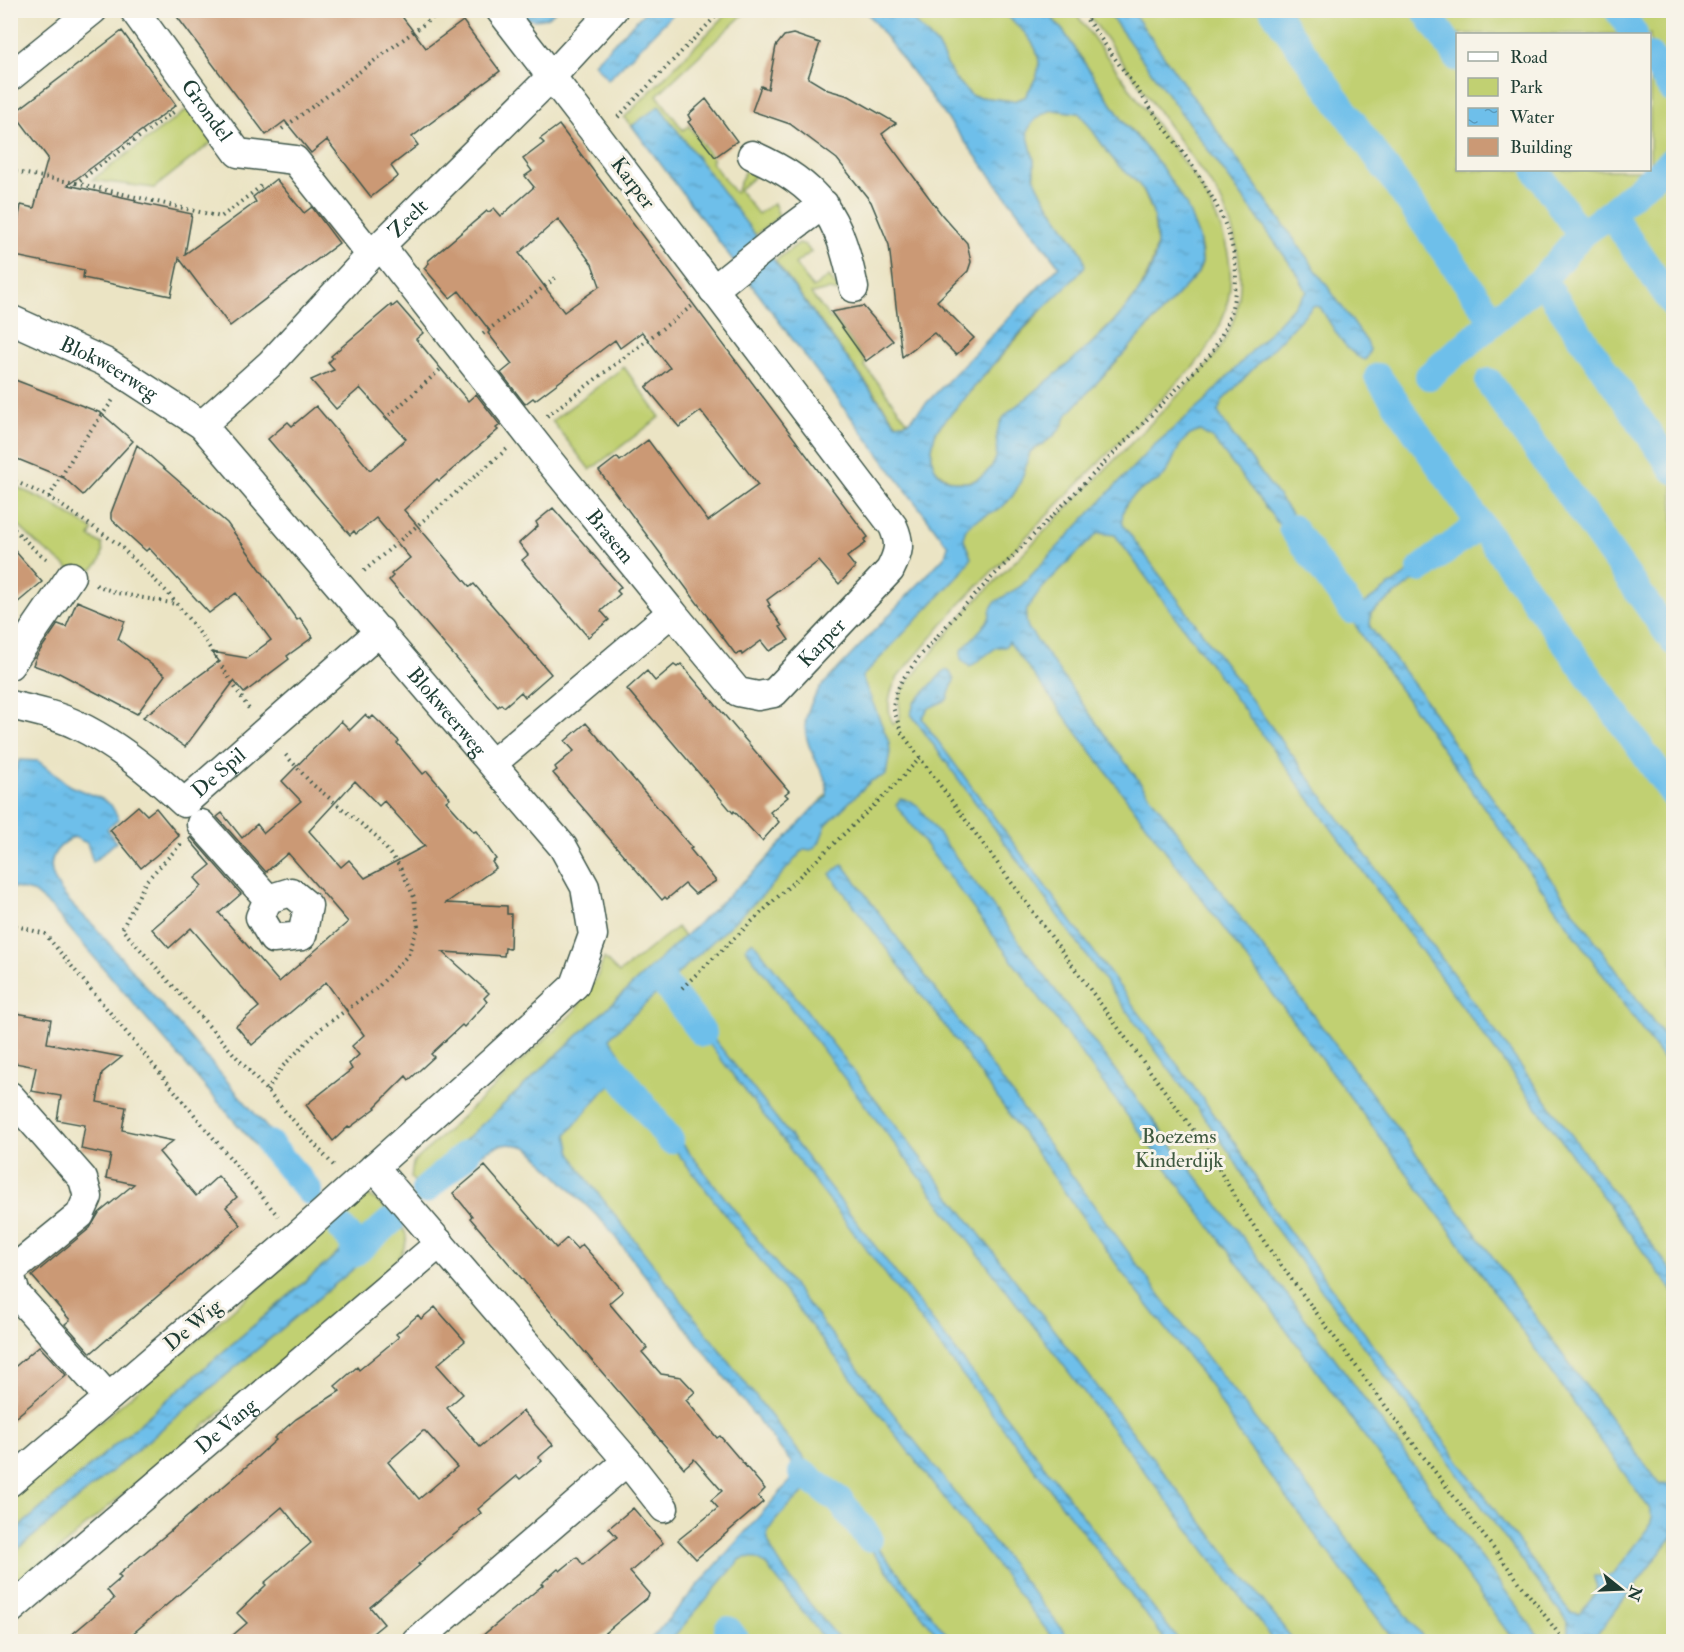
<svg xmlns="http://www.w3.org/2000/svg" width="1684" height="1652" font-family="'IM FELL Double Pica',serif">
	<style>
		.green { fill: #c1d072; stroke: #708653; stroke-width: 1.5; fill-rule: evenodd }
		.water { fill: url(#water-ripples); stroke: #467e8f; stroke-width: 1.5; fill-rule: evenodd }
		.lines { fill: none; stroke-linecap: round; stroke-linejoin: round }
		.canal { stroke: #6ebfea; stroke-width: 28 }
		.building { fill: #cb9975; fill-rule: evenodd }
		.minor-casing { stroke: #3e564a; stroke-width: 31 }
		.path { stroke: #3e564a; stroke-width: 4; stroke-dasharray: 1.5 4.5; stroke-linecap: butt }
		.minor { stroke: #fff; stroke-width: 28 }
		.labels { text-anchor: middle; dominant-baseline: central; stroke-width: 6; stroke-linejoin: round; paint-order: stroke }
		.street-label { font-size: 21px; fill: #1f3d34; stroke: #f7f3e8 }
		.park-label { font-size: 21px; fill: #3f5a40; stroke: #f7f3e8 }
	</style>
	<defs>
		<pattern id="water-ripples" width="26" height="14" patternUnits="userSpaceOnUse" patternTransform="scale(1.5)"><rect width="26" height="14" fill="#6ebfea"/><path d="M2 4q2-2 4 0t4 0M15 11q2-2 4 0t4 0" fill="none" stroke="#5a9cbe"/></pattern>
	</defs>
	<rect width="100%" height="100%" fill="#f7f3e8"/>
	<filter id="ink" filterUnits="userSpaceOnUse"><feTurbulence type="fractalNoise" baseFrequency=".0167" numOctaves="2"/><feDisplacementMap in="SourceGraphic" scale="12" xChannelSelector="R" yChannelSelector="G"/><feConvolveMatrix kernelMatrix="1 2 1 2 8 2 1 2 1" color-interpolation-filters="sRGB"/></filter>
	<filter id="wash" filterUnits="userSpaceOnUse"><feTurbulence type="fractalNoise" baseFrequency=".008" numOctaves="4" result="noise"/><feDisplacementMap in="SourceGraphic" scale="24" xChannelSelector="R" yChannelSelector="G"/><feGaussianBlur stdDeviation="1.35" result="paint"/><feColorMatrix in="noise" values="0 0 0 0 0 0 0 0 0 0 0 0 0 0 0 0 0 1.4 0 .05"/><feComposite in="paint" operator="in"/></filter>
	<g filter="url(#wash)">
		<rect width="100%" height="100%" fill="#ebe4c4"/>
		<!-- green -->
		<path class="green" d="M730 11H747L657 95 683 130 689 126 713 159 711 162 734 192H736L747 166 755 176 739 190 758 214 774 203 779 216 755 235 659 107 632 126 624 118Z
			M904 11H1000C1015 22 1038 42 1039 62 1040 74 1030 88 1025 97L1013 101 972 96 954 78 937 45Z
			M1046 11H1074L1197 181C1238 247 1246 304 1194 366L959 605 898 677C888 694 886 707 893 725L900 717 899 699 904 687 966 611 1207 366C1252 312 1247 254 1218 194L1086 11H1673V1641H666L808 1476 518 1107 688 943 884 734 861 677 961 573 971 559C970 552 964 544 964 537 963 520 994 514 1003 506 1020 492 1024 472 1030 452 1045 442 1061 435 1066 416L1197 274C1199 270 1202 265 1202 261 1205 224 1157 166 1136 135L1125 124 1064 32ZM1458 34H1650V170H1458Z
			M191 107 216 139 154 188 92 180Z
			M1053 110 1079 113 1093 129 1117 163 1141 186 1153 213 1157 244 1151 266 1140 290 1119 316 996 438C997 444 999 451 997 457 989 481 960 490 941 474 940 473 935 469 934 467 929 456 933 442 936 431L1046 305 1082 253 1045 199 1034 177V160L1026 132C1033 120 1039 114 1053 110Z
			M799 243 805 245 811 252 795 264 813 288 829 276 840 292 828 290 811 294 831 319 834 318 866 363 864 365 908 422 897 424 775 261Z
			M624 367 660 417 590 470 552 421Z
			M10 484 51 503 93 530 90 537 102 544C104 558 101 564 88 572L71 570 36 543 11 518Z
			M677 927 684 937 435 1168 434 1176 437 1182 425 1194 411 1178 413 1163 575 1011 597 977 604 958 619 973Z
			M368 1195C380 1202 410 1226 406 1242 404 1251 397 1260 392 1268L82 1529 11 1594V1555L382 1245 372 1224 11 1534V1498Z"/>
		<!-- water -->
		<path class="water" d="M510 11H555C545 24 522 21 510 11Z
			M646 11H676L608 80 594 63Z
			M866 11H904L937 45 954 78 972 96 1013 101 1025 97C1030 88 1040 74 1039 62 1038 42 1015 22 1000 11H1046L1064 32 1125 124 1159 163 1186 204 1199 238 1202 262 1197 274 1066 416C1061 435 1045 442 1030 452 1024 472 1020 492 1003 506 994 514 963 520 964 537 964 544 970 552 971 559L961 573 862 677 889 742 890 752 886 775 871 781 826 825 819 843 811 850 804 849 767 891 612 1035 610 1039C618 1051 631 1067 630 1082L614 1084 604 1090 567 1134 571 1153 584 1175 819 1478C806 1491 774 1517 768 1532 760 1549 828 1625 841 1641H826L766 1565C757 1558 752 1555 741 1559L670 1641H649L792 1479 794 1466 605 1224 529 1148C492 1134 473 1162 447 1184L441 1185C435 1180 434 1176 435 1168L759 867 814 808 827 797C828 784 825 778 819 766 801 735 800 718 820 688L945 556 948 546 632 126 659 106 896 424 908 422 1059 266ZM1053 110 1079 113C1093 129 1103 148 1117 164 1124 172 1134 177 1140 186 1152 201 1156 223 1157 242 1157 298 1072 360 1033 393 1025 400 1007 411 1002 420 988 442 1009 456 981 477 968 487 941 483 934 466 929 455 933 442 936 431L1032 319 1078 275 1085 266 1082 253 1045 199 1034 177V160L1027 132C1033 120 1039 114 1053 110Z
			M1107 11H1132L1367 342 1370 350 1366 360C1347 357 1330 322 1320 307L1313 306 1232 391 1222 401 1218 412 1227 427 1324 558 1313 561 1303 556 1213 439 1200 431C1174 438 1177 462 1162 478 1159 481 1153 483 1150 485 1133 494 1119 505 1123 525L1673 1273V1292L1115 535 1098 533C1081 550 1035 591 1027 610 1025 617 1026 622 1028 628L1116 750 1482 1242 1570 1365 1660 1484 1673 1485V1536L1592 1641H1560L1568 1635V1624L1566 1620 1271 1222 1230 1153 911 714 914 703 945 670 950 672 954 680 947 700 929 708 922 718 932 733 1236 1144 1279 1217 1570 1612 1579 1614 1595 1595 1597 1587 1594 1578 1595 1576H1608L1614 1573 1649 1528 1652 1518 1649 1508 1449 1229 1009 642 1005 647H997L970 667 961 659V651L982 628 989 619 991 608 995 602 1021 586 1151 448 1205 401 1307 292 1298 275 1257 217Z
			M1449 544 1453 551 1371 613 1370 627 1422 695 1458 750 1673 1049V1073L1364 639 1326 578 1337 576 1358 608Z
			M19 760 38 761 70 786 102 799 111 805 119 819 107 829 116 842 93 862 87 843 74 837C24 863 68 901 94 926L298 1164 299 1168C296 1173 290 1179 284 1179L52 908 33 892 11 887V775H14Z
			M900 799 910 801 917 805 1124 1082 1320 1338 1537 1634 1541 1638 1551 1641H1514L1270 1307 896 805Z
			M843 864 1165 1302 1426 1641H1395L1241 1437 1210 1385 1125 1276 960 1046 830 874Z
			M753 941 1294 1641H1274L745 948Z
			M682 998 802 1151 1179 1641H1166L678 1003Z
			M653 1106 1071 1641H1055L645 1111Z
			M372 1224 379 1226 385 1236 382 1245 11 1555V1534Z
			M845 1506 952 1641H942L841 1511Z"/>
		<g class="lines">
			<!-- canal -->
			<path class="canal" d="M1273 10 1494 321
				M1425 10 1458 58
				M1618 10 1634 34
				M1650 56 1672 89
				M1536 170 1581 235
				M1610 213 1674 305
				M1542 280 1674 470
				M1429 376 1542 280 1581 235 1610 213 1674 159
				M1378 377 1480 524 1674 795
				M1489 382 1674 642
				M1292 528 1352 610
				M1421 569 1480 524
				M660 978 703 1033
				M603 1054 670 1140
				M269 1144 309 1191
				M425 1190 466 1154
				M342 1229 359 1249
				M353 1254 391 1221
				M802 1473 840 1501 869 1538
				M728 1630 737 1642"/>
		</g>
		<g id="blocks">
			<!-- building -->
			<path class="building" d="M172 10H397L426 48 463 21 500 71 412 137 418 145 391 166 398 176 371 197 327 140 311 153 285 121 266 135Z
				M122 31 176 105 68 185 136 200 135 202 192 214 185 254 256 202 253 197 276 179 304 213 312 207 339 243 230 326 179 258 171 296 83 278 84 270 10 255V219L18 221 21 205 34 208 48 158 14 113Z
				M793 34 820 43 808 78 828 90 849 96 896 123 882 134 942 215 967 243 971 262 968 271 937 301 974 338 956 355 934 333 902 357 889 245 871 202 837 159 790 124 752 111 761 86 768 89 776 46 784 36Z
				M706 99 737 141 715 157 688 122 691 120 688 115Z
				M559 125 868 537 864 540 866 543 847 557 855 567 839 584 819 561 767 600 770 605 768 606 782 626 780 627 789 640 769 651 761 641 742 655 741 652 736 655 599 471 617 457 620 461 648 440 708 521 758 485 701 411 679 427 646 387 670 368 642 332 620 348 615 340 535 400 533 398 525 404 501 373 512 364 488 333 490 331 459 291 450 298 424 268 429 263 428 261 487 211 489 212 494 208 501 216 534 187 525 176 532 171 523 159 544 143 540 139ZM558 219 592 264 600 286 564 312 519 253Z
				M397 303 423 333 416 339 468 401 476 394 500 425 496 428 498 430 439 481 437 479 404 510 470 587 474 584 551 674 525 697 521 692 504 707 501 704 498 707 389 580 393 576 391 574 410 558 376 518 356 534 354 531 350 535 268 439 288 422 292 426 316 406 370 470 406 439 360 388 336 409 311 380 334 370 328 363 333 358 331 356 391 305 392 307Z
				M863 306 893 341 866 361 831 312Z
				M10 378 101 413 133 441 83 495 64 478 10 456Z
				M137 445 227 523 297 620 300 618 313 637 287 656 289 659 244 693 234 681 185 747 143 717 219 661 212 652 247 658 271 640 236 593 209 613 149 548 146 551 111 519V513Z
				M553 508 621 587 617 591 620 594 601 611 609 620 588 637 522 560 528 555 519 543 538 526 536 522Z
				M10 545 42 582 10 609Z
				M77 601 125 621 118 639 165 675 137 714 59 673 58 674 33 665 37 655 58 624 66 627Z
				M681 664 789 791 785 794 788 797 770 812 779 822 762 841 734 811 733 813 627 689 647 671 655 681 674 665 677 667Z
				M365 715 370 719 373 716 399 741 397 743 423 774 427 771 450 798 446 801 474 832 476 831 496 859 492 862 496 868 446 903 507 906V914H511L510 949 505 948 504 956 443 952 489 993 484 998 487 1002 464 1027 462 1025 431 1054 434 1057 409 1080 406 1076 375 1107 376 1108 349 1128 348 1127 333 1141 306 1105 352 1069 349 1064 359 1055 352 1046 364 1035 326 982 252 1045 236 1026 259 1007 191 928 169 948 152 929 202 886 195 878 211 865 189 839 191 837 241 894 219 913 279 982 348 922 288 853 266 872 217 817 222 813 242 838 257 824 264 833 301 801 282 781 341 721 350 730ZM355 781 379 806 384 801 425 846 365 878 349 860 341 867 309 831Z
				M586 723 692 848 690 849 716 881 695 894 685 884 667 899 665 897 662 900 553 773 557 770 555 767 574 751 565 741Z
				M138 806 147 815 156 808 179 836 141 868 110 830Z
				M10 1012 51 1019 47 1043 122 1057 102 1073 97 1102 126 1107 122 1130 173 1141 159 1152 196 1196 218 1176 237 1197 226 1207 241 1225 91 1353 65 1324 70 1320 32 1276 90 1228 99 1213 134 1184 106 1178 111 1155 81 1149 85 1125 57 1120 61 1096 31 1091 36 1067 10 1062Z
				M485 1166 556 1248 567 1238 577 1249 582 1244 623 1291 609 1303 647 1348 642 1352 661 1374 681 1377 695 1392 686 1400 717 1438 720 1436 765 1489 758 1496 763 1502 696 1559 678 1540 718 1508 711 1500 722 1491 694 1459 684 1468 470 1218 472 1216 453 1193Z
				M435 1307 465 1341 437 1365 463 1394 447 1408 480 1447 523 1411 553 1445 539 1457 542 1461 520 1479 517 1476 478 1509 481 1513 418 1564 420 1565 370 1607 384 1624 363 1641H226L247 1623 237 1613 266 1585 264 1583 311 1543 282 1507 124 1641H64L114 1599 107 1590 121 1578 118 1575 237 1475 276 1440 274 1438 296 1419 340 1391 335 1386 357 1367 359 1370 399 1337 396 1334 418 1315 421 1319ZM423 1431H425L457 1467 419 1499 388 1462Z
				M39 1346 66 1375 10 1422V1371Z
				M633 1508 663 1543 630 1572 649 1594 647 1598 595 1641H476L543 1585 541 1584 558 1569 560 1571 577 1557 583 1565 617 1537 609 1528Z"/>
		</g>
	</g>
	<g filter="url(#ink)">
		<use href="#blocks" fill-opacity="0" stroke="#3e564a" stroke-width="1.5"/>
		<g class="lines">
			<!-- minor casing -->
			<g class="minor-casing">
				<g id="minor">
					<path id="s1" d="M134 10 238 153 295 160 371 255"/>
					<path d="M10 77 93 10"/>
					<path d="M752 155C821 186 839 215 854 288"/>
					<path id="s2" d="M381 246 550 462 672 612"/>
					<path d="M713 290 770 244 824 204"/>
					<path id="s3" d="M10 319 105 362 202 425 563 847 585 887 593 935 575 985 493 1061 296 1237 10 1482"/>
					<path id="s4" d="M202 425 270 364 371 255 552 76 613 10"/>
					<path d="M10 665 71 576"/>
					<path id="s5" d="M10 705C32 710 56 715 77 725 117 744 152 773 184 803L380 631"/>
					<path id="s6" d="M493 763 672 612 738 692 758 696 774 693 890 570C899 552 901 544 893 526L598 137 500 10"/>
					<path d="M201 824 268 899 260 917 273 939 302 936 308 906 291 892 268 899"/>
					<path d="M10 1096 83 1179 88 1197 80 1215 10 1272"/>
					<path d="M374 1167 627 1461 664 1508"/>
					<path d="M10 1275 16 1294 108 1397"/>
					<path id="s7" d="M10 1610 440 1243"/>
					<path d="M416 1642 627 1461"/>
				</g>
			</g>
			<!-- path -->
			<path class="path" d="M1080 10C1107 47 1133 84 1160 121 1214 195 1270 264 1210 355L962 608 920 656 902 680 896 693 893 707 901 732 1205 1146 1243 1210 1272 1253 1416 1447 1565 1642
				M618 117 722 10
				M282 129 443 10
				M10 171 76 183 175 111
				M76 183 221 217 264 184
				M483 334 558 276
				M547 416 692 306
				M385 419 443 367
				M10 479 49 497 118 544 168 593 202 636 249 709
				M49 497 80 445 113 400
				M10 525 36 551 50 561
				M364 571 507 449
				M96 585 117 593 176 604
				M181 844 146 881 122 929 335 1167
				M10 924 45 934 278 1216
				M682 988 888 792 920 758
				M267 1091 282 1067 320 1029 377 988 408 955 418 927 414 897 399 865 376 836 312 784 283 752
				M1661 1642 1674 1633"/>
			<!-- minor -->
			<use href="#minor" class="minor"/>
		</g>
	</g>
	<g class="labels">
		<!-- street labels -->
		<g class="street-label">
			<text stroke="none"><textPath href="#s1" startOffset="124">Grondel</textPath></text>
			<text transform="translate(633 183) rotate(53)">Karper</text>
			<text stroke="none"><textPath href="#s4" startOffset="292">Zeelt</textPath></text>
			<text stroke="none"><textPath href="#s3" startOffset="111">Blokweerweg</textPath></text>
			<text stroke="none"><textPath href="#s2" startOffset="370">Brasem</textPath></text>
			<text stroke="none"><textPath href="#s6" startOffset="444">Karper</textPath></text>
			<text stroke="none"><textPath href="#s3" startOffset="597">Blokweerweg</textPath></text>
			<text stroke="none"><textPath href="#s5" startOffset="249">De Spil</textPath></text>
			<text transform="translate(193 1325) rotate(-40)">De Wig</text>
			<text stroke="none"><textPath href="#s7" startOffset="284">De Vang</textPath></text>
		</g>
		<!-- park labels -->
		<g class="park-label">
			<text x="1179" y="1136">Boezems<tspan x="1179" dy="24">Kinderdijk</tspan></text>
		</g>
	</g>
	<!-- margin -->
	<rect width="1684" height="1652" fill="none" stroke="#f7f3e8" stroke-width="36"/>
	<!-- legend -->
	<rect x="1456" y="33" width="195" height="138" fill="#f7f3e8" stroke="#a1aaa0" stroke-width="1.5"/>
	<rect x="1468" y="52" width="30" height="9" fill="#ffffff" stroke="#a1aaa0" stroke-width="1.5"/>
	<text x="1510" y="63" font-size="18" fill="#1f3d34">Road</text>
	<rect x="1468" y="78" width="30" height="18" fill="#c1d072" stroke="#a1aaa0" stroke-width="1.5"/>
	<text x="1510" y="93" font-size="18" fill="#1f3d34">Park</text>
	<rect x="1468" y="108" width="30" height="18" fill="url(#water-ripples)" stroke="#a1aaa0" stroke-width="1.5"/>
	<text x="1510" y="123" font-size="18" fill="#1f3d34">Water</text>
	<rect x="1468" y="138" width="30" height="18" fill="#cb9975" stroke="#a1aaa0" stroke-width="1.5"/>
	<text x="1510" y="153" font-size="18" fill="#1f3d34">Building</text>
	<!-- north arrow -->
	<g transform="translate(1621 1589) rotate(108)" stroke="#f7f3e8" stroke-width="4.5" paint-order="stroke">
	<path d="M0-4.5L10 22L0 15L-10 22Z" fill="#1f3d34"/>
	<text y="-9" font-size="16" font-weight="bold" text-anchor="middle" fill="#1f3d34">N</text>
	</g>
</svg>
